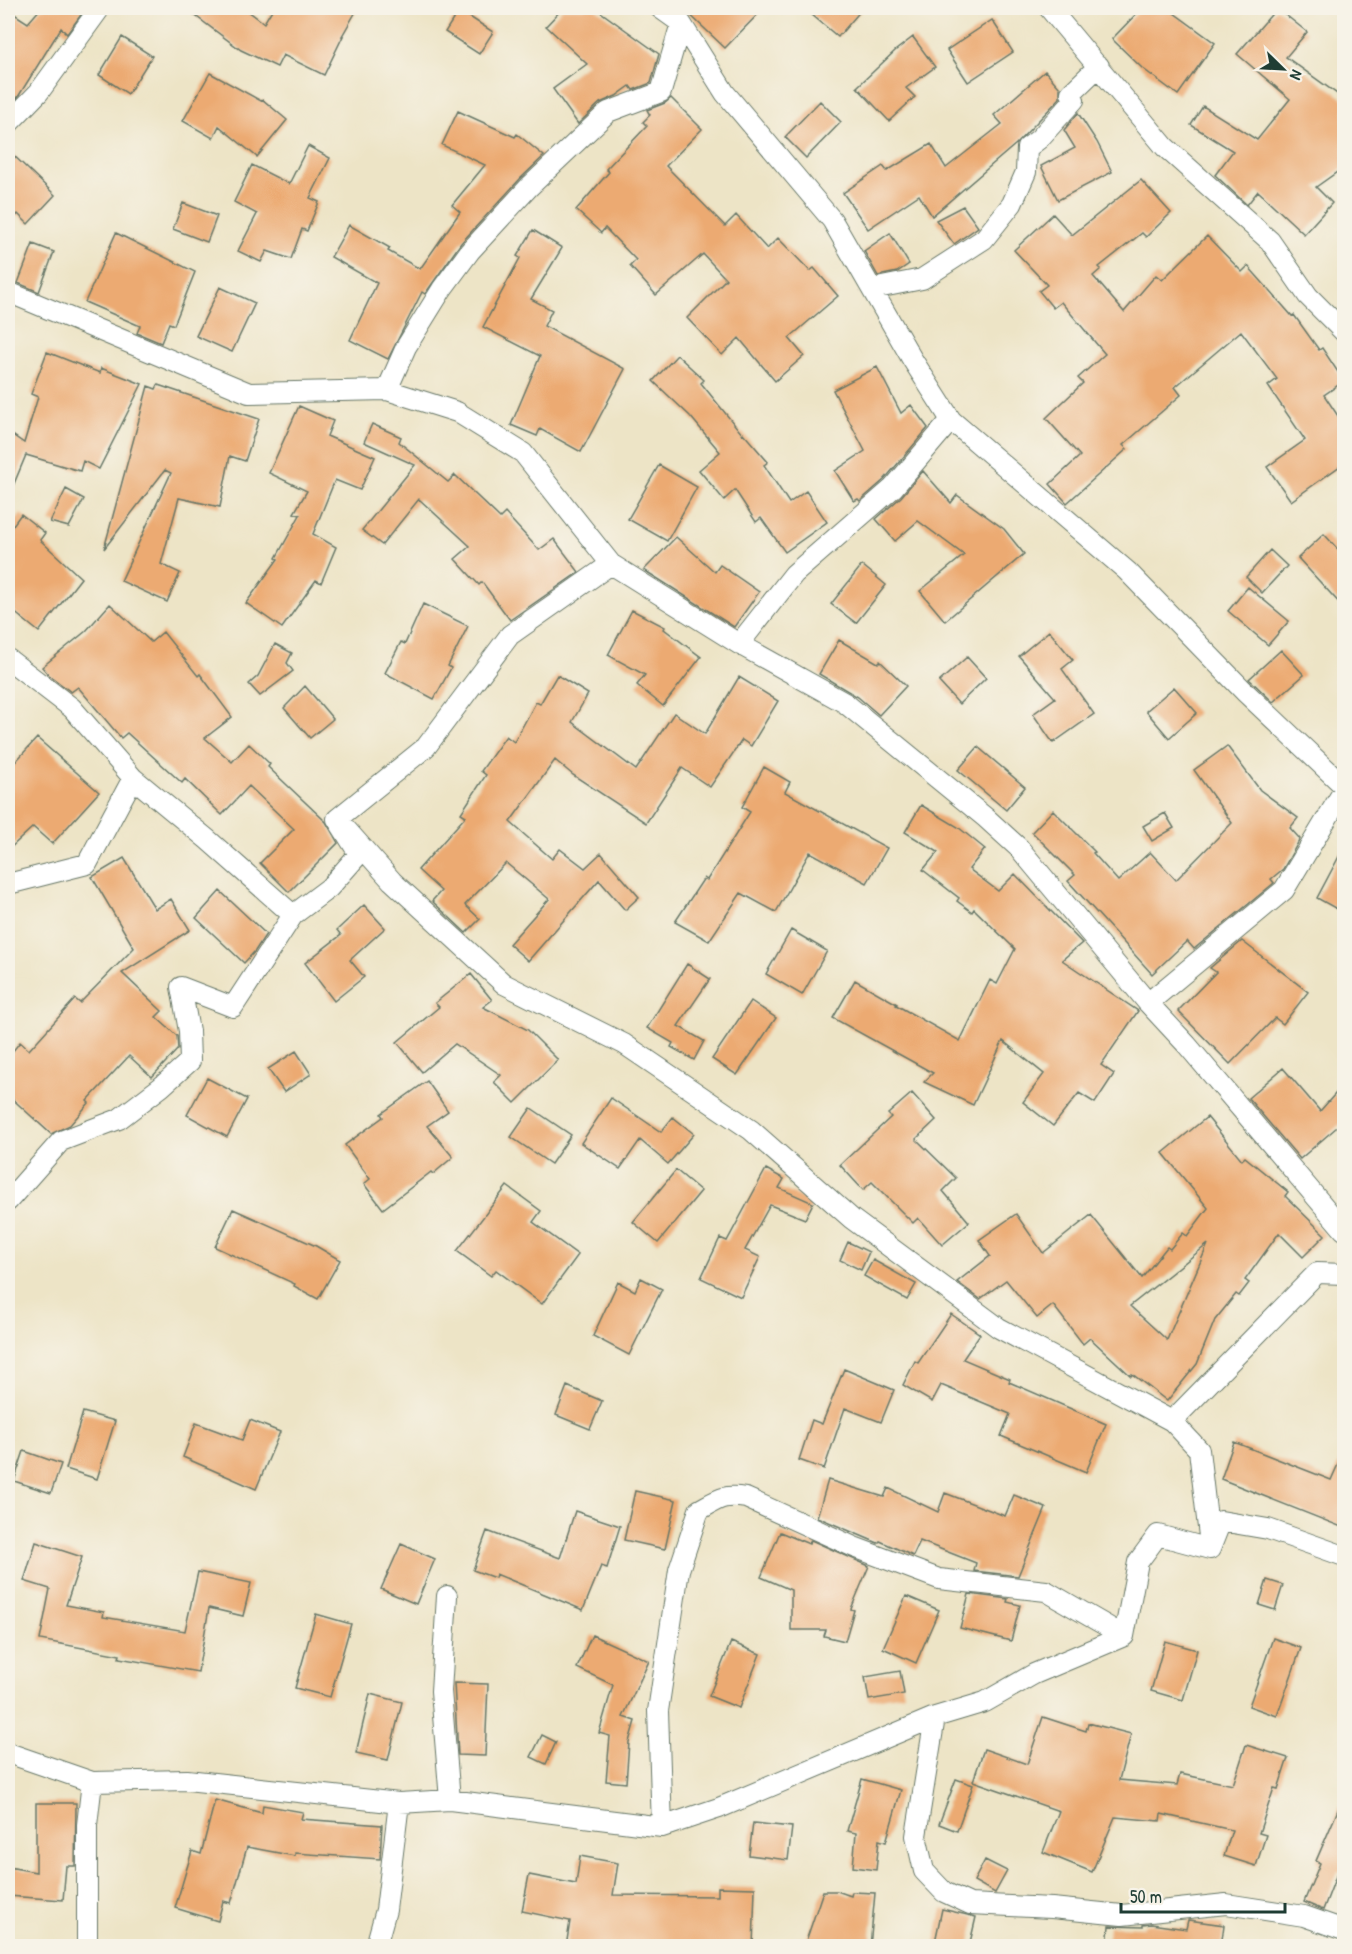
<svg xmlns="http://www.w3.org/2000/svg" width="1352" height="1954" font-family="'Patrick Hand',sans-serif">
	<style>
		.building { fill: #ecaa72; fill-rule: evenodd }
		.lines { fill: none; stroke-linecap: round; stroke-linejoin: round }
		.minor-casing { stroke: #677767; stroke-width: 22 }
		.minor { stroke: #fff; stroke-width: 20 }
	</style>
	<rect width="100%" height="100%" fill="#f7f3e8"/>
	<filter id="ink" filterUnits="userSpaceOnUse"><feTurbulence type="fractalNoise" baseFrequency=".0167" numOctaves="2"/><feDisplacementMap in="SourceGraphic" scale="12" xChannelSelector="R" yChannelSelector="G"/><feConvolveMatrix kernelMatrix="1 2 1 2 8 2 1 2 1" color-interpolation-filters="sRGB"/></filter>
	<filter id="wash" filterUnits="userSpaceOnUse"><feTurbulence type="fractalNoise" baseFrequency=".008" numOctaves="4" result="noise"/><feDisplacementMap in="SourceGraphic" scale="24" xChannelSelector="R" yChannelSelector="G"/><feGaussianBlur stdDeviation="1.35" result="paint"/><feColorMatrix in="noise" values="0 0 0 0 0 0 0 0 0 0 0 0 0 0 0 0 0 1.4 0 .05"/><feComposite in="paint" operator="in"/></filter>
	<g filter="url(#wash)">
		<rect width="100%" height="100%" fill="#ede4c6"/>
		<g id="blocks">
			<!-- building -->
			<path class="building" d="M41 8H86L67 34 61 28 18 97 8 107V10L28 23Z
				M185 8H244L264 23 273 8H358L342 36H343L324 75 283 55 277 67 241 50Z
				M563 8H595L659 54 651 83 633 90 630 86 616 96 600 103 578 124 553 89 587 64 546 26Z
				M683 8H764L725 48Z
				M804 8H863L838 37Z
				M1142 8H1167L1215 43 1178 95 1142 68 1112 39Z
				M1277 8 1307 32 1286 57 1344 99V167L1316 187 1332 203 1304 234 1258 191 1247 205 1215 175 1233 151 1191 125 1203 106 1257 140 1290 99 1237 54Z
				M459 10 493 32 479 54 445 32Z
				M992 20 1013 52 968 82 947 50Z
				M122 37 152 56 128 94 99 75Z
				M913 37 935 67 906 88 915 97 889 121 857 87 896 50Z
				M1045 71 1060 88V98L1016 144 932 216 919 195 868 229 843 193 883 166 887 171 931 144 946 168 1002 124 994 115Z
				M210 73 261 101 263 100 287 120 257 157 219 126 213 138 183 121Z
				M671 98 702 129 666 166 725 226 736 215 767 249 778 238 810 271 814 268 838 296 789 338 804 356 775 381 739 338 722 355 687 318 726 279 703 254 656 295 630 266 636 260 605 228 601 233 576 210 609 172 606 169 647 126 643 122 650 115 647 110 665 103Z
				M820 101 841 122 806 158 785 137Z
				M458 111 515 137 517 134 544 156 520 179 461 243 425 294 422 292 388 359 350 340 377 283 331 257 349 225 390 248 388 251 420 269 460 212 452 205 485 165 442 145Z
				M1078 113 1097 142 1112 172 1058 200 1041 166 1075 148 1064 130Z
				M308 146 330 158 310 198 319 202 307 231 302 229 291 259 267 251 261 262 238 251 257 214 234 202 252 165 289 184Z
				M8 150 55 195 28 224 18 214 8 224Z
				M1141 180 1171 213 1146 237 1142 233 1099 267 1101 269 1093 276 1124 312 1156 275 1162 280 1207 236 1242 272 1248 266 1292 316 1294 315 1319 350 1322 348 1344 381 1324 395 1344 425V463L1291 501 1267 467 1305 440 1268 386 1277 379 1241 331 1175 387 1181 395 1123 445 1127 449 1067 503 1050 484 1080 456 1046 418 1083 383 1078 378 1105 354 1061 302 1053 308 1039 291 1047 285 1014 250 1053 214 1072 235Z
				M183 203 217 216 207 242 173 229Z
				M963 206 978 227 954 244 936 220Z
				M533 230 562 248 531 299 552 310 544 326 625 369 581 452 540 429 537 436 511 425 540 356 483 327 520 258 517 256Z
				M116 233 195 272 174 325 169 323 161 343 137 333 140 326 85 302Z
				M890 233 909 264 897 272 878 276 864 251Z
				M33 244 54 252 39 292 18 283Z
				M220 287 255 303 232 352 196 336Z
				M47 352 100 373 101 368 142 384 99 469 83 461 80 471 26 455 8 498V432L24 443 38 397 31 394Z
				M677 355 704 380 701 383 742 434 743 433 768 462 764 465 789 503 806 491 827 522 785 552 761 518 756 522 735 490 724 500 699 470 720 452 690 416 653 381Z
				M877 367 901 413 911 405 928 428 884 480 860 501 858 499 854 501 835 471 865 451 833 390Z
				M158 385 259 419 245 461 230 456 220 507 179 498 161 564 180 573 167 602 121 581 171 473 165 470 104 549 148 386 156 389Z
				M299 406 333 421 327 436 375 457 360 490 335 480 313 534 336 547 321 583 316 580 282 628 246 603 278 559 276 558 300 515 294 513 307 491 269 473Z
				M372 424 401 437 399 442 448 482 455 475 500 518 505 513 539 550 554 539 579 572 510 620 482 582 479 585 455 559 470 546 419 499 382 545 362 530 415 465 364 442Z
				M659 465 697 487 667 541 628 519Z
				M923 471 951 503 957 495 1004 529 1024 554 945 621 920 591 964 555 918 521 895 541 876 519 901 497Z
				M66 489 84 499 69 527 50 522Z
				M21 514 45 533 40 540 81 578 39 632 8 607V532Z
				M1324 534 1344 556V608L1298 558Z
				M676 537 715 572 720 565 759 592 734 627 644 570Z
				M1270 550 1287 566 1262 593 1246 577Z
				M862 565 886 585 856 623 831 604Z
				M1248 587 1289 621 1268 645 1228 611Z
				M110 604 151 642 163 632 198 676 200 674 232 717 205 738 232 762 249 744 270 764 268 767 326 822 338 843 289 892 260 863 294 829 249 786 222 815 185 779 182 783 127 733 121 738 78 687 71 692 49 675 42 667 86 631Z
				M423 604 468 626 448 666 451 668 434 699 385 673 401 642 405 644Z
				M632 610 665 627 664 629 701 657 663 706 637 685 645 675 608 655Z
				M1049 631 1073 660 1062 669 1094 714 1053 743 1033 714 1055 698 1019 656Z
				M839 640 878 663 880 661 906 686 879 715 858 697 819 674Z
				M275 644 292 653 287 663 293 671 260 696 249 684 258 676Z
				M1281 650 1304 675 1273 702 1249 679Z
				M967 657 986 678 959 704 939 682Z
				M557 675 588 694 572 722 636 770 674 713 705 734 739 677 778 701 751 746 742 740 710 787 682 768 646 823 573 775 555 760 510 822 552 859 560 849 585 868 601 853 639 897 625 910 599 880 528 961 509 944 549 899 506 863 465 905 480 919 466 933 432 901 441 891 418 870 466 816 461 813 486 775 481 771 506 736 514 742 536 702 540 704Z
				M305 686 333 719 310 738 284 708Z
				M1174 687 1197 713 1169 738 1146 711Z
				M37 738 99 792 52 844 33 827 8 850V770Z
				M1227 746 1260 790 1298 818 1290 828 1300 839 1283 869 1271 879 1274 883 1194 949 1187 941 1152 974 1068 881 1075 875 1032 832 1053 810 1095 852 1093 853 1118 881 1150 852 1176 880 1232 823 1194 770Z
				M978 747 1025 787 1006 810 958 770Z
				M764 767 790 782 785 792 887 848 867 883 810 852 776 912 741 893 709 941 675 922 704 878 707 880 750 812 742 807Z
				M921 805 958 827 985 849 969 869 998 891 1015 874 1082 943 1062 960 1138 1011 1101 1065 1114 1074 1095 1103 1079 1093 1053 1126 1023 1102 1044 1074 1003 1041 973 1105 924 1082 933 1073 833 1018 855 980 897 1004 896 1005 960 1041 990 980 997 984 1015 949 974 909 972 912 957 901 959 898 923 870 938 852 905 832Z
				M1165 813 1174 828 1152 841 1143 826Z
				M1344 847V913L1317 898Z
				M124 858 155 909 171 899 190 930 122 973 162 1011 156 1017 177 1036 178 1049 152 1077 129 1056 87 1101 89 1103 70 1125 51 1134 8 1095V1057L20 1042 29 1050 75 999 80 1003 134 948 92 877Z
				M220 891 266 934 255 951 244 963 196 918Z
				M364 905 385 928 350 960 364 977 334 1001 305 963 341 935 337 930Z
				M791 930 827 951 802 995 766 974Z
				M1242 941 1308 992 1283 1024 1275 1018 1230 1064 1178 1011 1216 972 1210 968Z
				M687 964 710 979 678 1026 704 1041 694 1060 671 1047 673 1043 647 1028Z
				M471 974 492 1000 483 1007 528 1030 558 1060 515 1103 494 1082 501 1075 455 1044 422 1072 397 1042 439 1007 435 1003Z
				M751 1001 776 1018 737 1075 712 1059Z
				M296 1051 311 1074 284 1092 268 1069Z
				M1283 1068 1320 1111 1344 1084V1121L1300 1159 1248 1098Z
				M207 1078 247 1099 227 1137 187 1115Z
				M427 1081 448 1111 427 1126 453 1157 433 1174 431 1172 383 1209 364 1184 370 1179 345 1145 383 1117 381 1114Z
				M912 1093 936 1120 916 1139 956 1178 943 1191 969 1222 942 1245 918 1218 913 1223 872 1182 863 1190 840 1165 891 1117 888 1114Z
				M611 1098 661 1132 673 1117 694 1134 668 1164 640 1140 620 1169 581 1143Z
				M531 1108 571 1135 551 1164 511 1137Z
				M1207 1117 1242 1160 1245 1157 1288 1192 1285 1196 1325 1235 1303 1257 1279 1233 1245 1280 1249 1283 1239 1296 1236 1294 1215 1320 1197 1364 1167 1401 1132 1374 1131 1376 1090 1338 1083 1344 1053 1305 1037 1318 1006 1280 980 1299 957 1282 990 1256 979 1240 1016 1214 1043 1253 1091 1215 1142 1278 1167 1247 1170 1249 1183 1233 1187 1236 1208 1208 1163 1153ZM1208 1244 1167 1340 1130 1306Z
				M766 1169 784 1179 779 1188 813 1203 805 1219 770 1205 745 1250 760 1257 741 1297 701 1278 720 1238 727 1241Z
				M676 1170 701 1191 658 1243 633 1222Z
				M507 1186 541 1211 533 1222 578 1255 542 1304 496 1270 491 1276 457 1251Z
				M233 1209 316 1246 340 1260 318 1299 294 1286 295 1284 215 1247Z
				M848 1242 869 1252 861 1270 840 1260Z
				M873 1260 916 1284 907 1300 864 1276Z
				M641 1278 662 1289 629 1355 593 1336 618 1282 635 1291Z
				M951 1314 980 1334 963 1359 1010 1379 1009 1382 1106 1424 1086 1472 1001 1436 1010 1414 941 1385 932 1402 903 1385 915 1361 918 1363Z
				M844 1369 894 1390 881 1422 845 1408 824 1469 799 1460 812 1420 822 1424Z
				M567 1386 602 1401 590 1429 556 1415Z
				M83 1412 115 1421 97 1479 66 1469Z
				M250 1420 280 1432 256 1489 183 1457 196 1423 242 1440Z
				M1234 1442 1331 1480 1344 1451V1528L1221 1479Z
				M24 1451 61 1464 51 1493 14 1481Z
				M828 1480 884 1497 888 1488 938 1512 945 1493 1005 1516 1014 1495 1046 1508 1018 1576 974 1571 976 1563 920 1541 913 1556 880 1541 878 1543 817 1517Z
				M635 1491 676 1500 665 1549 624 1540Z
				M575 1511 620 1526 607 1568 601 1566 583 1610 496 1574 495 1578 473 1570 487 1531 560 1558Z
				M780 1532 809 1544 811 1540 869 1566 851 1609 854 1610 845 1641 824 1636 826 1630H791V1590L761 1577Z
				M36 1542 82 1557 66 1605 104 1612 103 1617 185 1631 198 1572 251 1583 243 1616 209 1608 198 1672 119 1658 120 1655 40 1640 50 1589 24 1581Z
				M401 1544 435 1559 416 1604 381 1589Z
				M1267 1580 1283 1585 1275 1610 1259 1605Z
				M969 1594 1008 1599 1007 1602 1020 1605 1011 1641 960 1628Z
				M906 1596 939 1610 916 1663 883 1648Z
				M316 1614 351 1624 330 1697 295 1688Z
				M592 1635 649 1661 623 1717 635 1721 629 1742 626 1783 606 1781 610 1736 599 1733 613 1685 577 1668Z
				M1273 1638 1301 1648 1277 1716 1249 1706Z
				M1165 1641 1197 1650 1183 1700 1151 1691Z
				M731 1642 760 1654 739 1708 709 1696Z
				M900 1671 904 1694 869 1700 865 1677Z
				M454 1683 488 1684 485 1756 458 1755Z
				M370 1694 402 1702 388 1760 356 1753Z
				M1043 1717 1086 1731 1088 1723 1131 1734 1119 1780 1177 1785 1180 1774 1233 1785 1246 1745 1288 1758 1278 1789 1274 1788 1259 1833 1266 1835 1256 1866 1224 1856 1232 1830 1161 1814 1160 1821 1115 1817 1092 1872 1043 1852 1059 1811 973 1781 984 1749 1027 1764Z
				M542 1735 556 1742 546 1764 531 1757Z
				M862 1779 901 1790 886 1842 879 1840 876 1870 853 1867 856 1833 847 1831Z
				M956 1779 973 1785 957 1831 939 1824Z
				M1344 1796V1874L1338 1871 1323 1910 1304 1902 1320 1863 1316 1861Z
				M215 1800 262 1813 263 1805 303 1812 301 1819 382 1825 380 1859 295 1853V1856L247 1847 231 1903 223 1901 218 1921 175 1908 192 1851 201 1854Z
				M36 1803H76L75 1866H66L63 1900 8 1896V1867L36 1872Z
				M753 1823 792 1827 788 1860 749 1855Z
				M580 1856 618 1863 613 1895 718 1896V1887L755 1888 753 1947H566L570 1921 522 1911 529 1875 576 1884Z
				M985 1860 1007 1871 995 1893 974 1881Z
				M823 1891H837L851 1896 852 1892 875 1893 870 1947H804Z
				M942 1909 976 1917 969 1947H957L935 1942Z
				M1188 1920 1224 1925 1221 1947H1107L1109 1926 1143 1927V1925L1151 1924 1186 1929Z"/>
		</g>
	</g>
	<g filter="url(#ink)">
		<use href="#blocks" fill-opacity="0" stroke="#677767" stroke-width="1.5"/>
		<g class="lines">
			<!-- minor casing -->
			<g class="minor-casing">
				<path id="minor" d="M660 8 681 23 725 93 832 220 912 359 951 420 1127 571 1246 693 1344 786
					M1049 8 1165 147 1270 241 1308 296 1344 332
					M8 124 39 92 100 8
					M872 289 922 279 984 239 1012 204 1026 172 1027 148 1039 139 1074 100 1071 93 1099 66
					M8 292 249 393 387 390 457 412 523 453 611 564 739 644 845 703 986 818 1019 848 1148 1003 1187 1045 1344 1230
					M387 390 406 347 442 289 470 251 529 187 608 112 661 92 681 23
					M739 644 794 574 893 488 951 420
					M8 659 72 708 133 778 207 839 293 915
					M337 819 392 881 504 984 624 1044 751 1130 852 1219 999 1328 1172 1421
					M8 884 87 864 133 778
					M1148 1003 1284 890 1344 790
					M8 1201 61 1141 119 1119 161 1087 190 1061 189 1031 181 987 233 1007 293 915 329 888 359 854 337 819 426 747 510 635 611 564
					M1210 1545 1199 1450 1172 1421 1317 1273 1344 1274
					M447 1596 441 1691 450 1800
					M935 1717 916 1836 924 1871 944 1892 970 1904 1052 1908 1122 1915 1226 1904 1304 1916 1344 1930
					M8 1753 92 1782 187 1780 399 1803 450 1800 662 1827 719 1808 935 1717 985 1702 1034 1674 1124 1636 1138 1562 1158 1535 1210 1549 1221 1521 1268 1529 1344 1556
					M662 1827 658 1711 679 1570 699 1510C719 1499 723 1494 746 1498L854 1547 939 1579 1046 1591 1124 1636
					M87 1946V1825L92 1782
					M376 1946 386 1910 399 1803"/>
			</g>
			<!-- minor -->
			<use href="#minor" class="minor"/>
		</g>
	</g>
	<!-- margin -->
	<rect width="1352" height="1954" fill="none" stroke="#f7f3e8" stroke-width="30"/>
	<!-- north arrow -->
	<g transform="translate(1283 69) rotate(114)" stroke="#f7f3e8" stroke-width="4.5" paint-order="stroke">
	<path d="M0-4.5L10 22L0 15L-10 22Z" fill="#1f3d34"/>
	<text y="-9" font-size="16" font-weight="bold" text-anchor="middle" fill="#1f3d34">N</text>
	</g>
	<!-- scale -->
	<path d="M1121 1903v9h164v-9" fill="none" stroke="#1f3d34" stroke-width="3"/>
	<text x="1130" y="1903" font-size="18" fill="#1f3d34" stroke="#f7f3e8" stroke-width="4.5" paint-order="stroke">50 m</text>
</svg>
